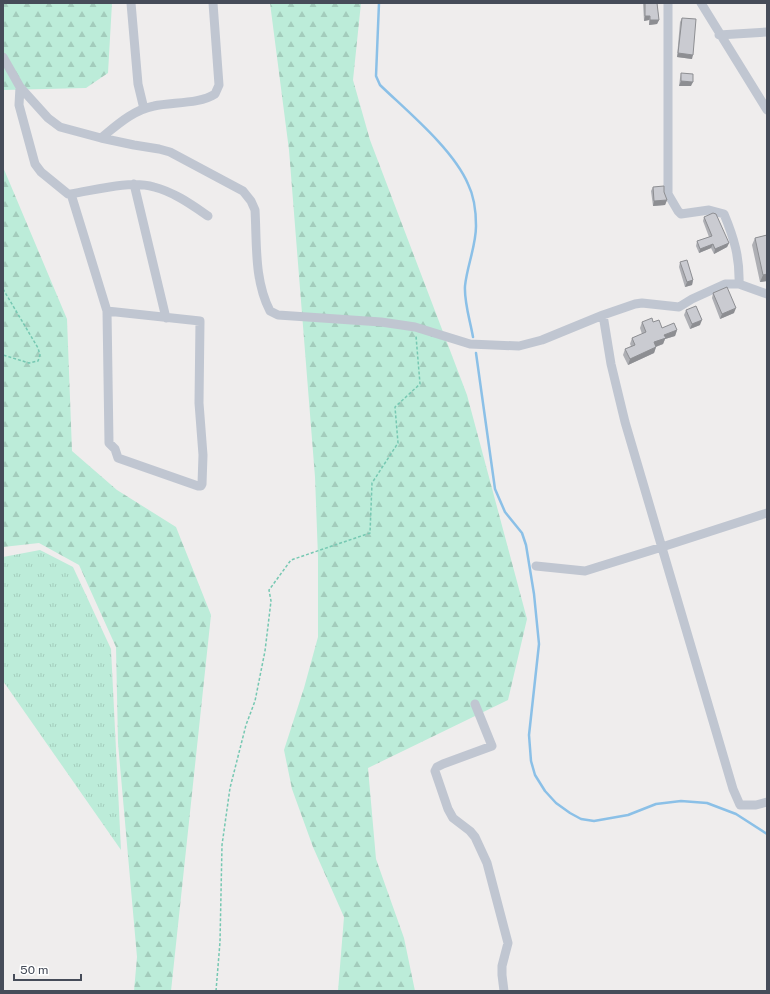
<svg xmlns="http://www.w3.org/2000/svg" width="770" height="994" font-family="'Public Sans',sans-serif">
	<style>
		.grass { fill: url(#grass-tufts) }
		.forest { fill: url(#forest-firs) }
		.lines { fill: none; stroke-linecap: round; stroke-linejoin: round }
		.stream { stroke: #8bc0e7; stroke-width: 2.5 }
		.path { stroke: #76c8b2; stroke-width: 1.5; stroke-dasharray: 3 2; stroke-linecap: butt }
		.minor { stroke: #c0c6d1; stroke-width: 9 }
		.wall { fill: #aeafb4 }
		.shaded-wall { fill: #8d8e92 }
		.building { fill: #cacbd1; stroke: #8d8e92 }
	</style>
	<defs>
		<pattern id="grass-tufts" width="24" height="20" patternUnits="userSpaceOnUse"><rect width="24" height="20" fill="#bcecd9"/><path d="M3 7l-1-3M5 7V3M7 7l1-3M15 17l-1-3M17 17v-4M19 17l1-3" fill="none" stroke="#a3ccbc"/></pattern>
		<pattern id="forest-firs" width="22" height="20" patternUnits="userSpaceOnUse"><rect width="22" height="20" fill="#bcecd9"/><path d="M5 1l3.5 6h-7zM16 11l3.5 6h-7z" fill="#a3ccbc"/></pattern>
	</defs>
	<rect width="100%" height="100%" fill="#efeded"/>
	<!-- grass -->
	<path class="grass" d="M40 550 73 567 111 649 121 850 3 681V557Z"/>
	<!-- forest -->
	<path class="forest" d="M3 3H112L108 73 86 88 4 90 3 89Z
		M270 3H361L353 80 370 140 467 395 527 619 508 700 368 768 376 859 404 938 415 991H338L344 917 313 847 292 789 284 750 304 688 318 637V557L315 477 289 150Z
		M3 167 67 319 72 451 117 490 176 527 211 615 171 991H134L137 957 118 743 116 647 79 565 39 543 3 547Z"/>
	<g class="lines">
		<!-- stream -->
		<path class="stream" d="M379 3 376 76 380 85C408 112 453 149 468 184 474 196 476 213 476 226 476 246 467 266 465 286 464 302 470 320 473 337
			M476 353 495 489 505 512 522 533 526 545 534 594 539 644 529 735 531 761 535 775 545 791 556 803 570 813 581 819 594 821 628 815 656 804 681 801 707 803 736 814 767 834"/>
		<!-- path -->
		<path class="path" d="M3 289 38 348 40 355 38 361 29 363 3 355
			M216 991 220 942 222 845 230 788 246 725 255 701 265 651 271 601 269 590 291 560 370 533 372 483 398 443 395 407 420 384 416 336"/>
		<!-- minor -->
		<path class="minor" d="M131 3 138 84 144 109
			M668 3V194L678 211 681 214 709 210 724 214C734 238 740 258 739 284
			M701 3 767 110
			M719 35 767 32
			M3 57 20 87 48 118 60 127 101 138 134 145 159 149 170 152 243 191 251 201 255 210C257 244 254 280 270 311L278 315 381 322 415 327 470 344 519 346 542 340 603 315 635 304 642 303 679 307 692 299 725 284H739L767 294
			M20 87 19 105 35 164 41 172 68 194H71C96 190 129 180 154 187 174 192 192 205 208 216
			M101 138C117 125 133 110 154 106 172 102 200 104 215 94L219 85 213 3
			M134 184 166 318
			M71 194 107 311 109 443 115 449 118 458 198 486H201L202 484 203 455 199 403 200 321 107 311
			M603 315 611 364 625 422 733 789 740 805H756L767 802
			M536 566 585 571 662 547 767 513
			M475 704 492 746 443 764 437 767 435 771 448 809 453 818 470 831 475 837 487 863 508 943 502 966V975L504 991"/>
	</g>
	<!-- wall -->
	<path class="wall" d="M643 3H657L659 20 657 24 649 25V20L644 21Z
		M682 18 692 59 677 57 680 22Z
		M681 73 691 86H679L680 78Z
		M653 187 664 192 667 200 665 205 653 206 651 191Z
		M704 217 729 243 727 247 714 254 711 248 699 253 696 246 697 241 709 237 703 221Z
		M767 235V281L760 282 752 245 755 238Z
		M680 262 693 280 692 285 685 287 679 267Z
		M713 293 734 313 720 319 712 298Z
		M686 310 700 325 690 329 684 315Z
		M642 322H653L662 328 677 330 675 336 665 339 663 344 656 347 654 353 628 365 623 355 625 349 631 346 630 344 632 338 642 334 640 328Z"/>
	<!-- shaded-wall -->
	<path class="shaded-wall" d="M645 16H650L649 20 644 21Z
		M650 20H659L657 24 649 25Z
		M678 53 693 55 692 59 677 57Z
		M681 81 693 82 691 86H679Z
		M667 200 665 205 653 206 654 201Z
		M729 243 727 247 714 254 715 249Z
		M713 244 711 248 699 253 700 249Z
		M767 274V281L760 282 763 275Z
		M693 280 692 285 685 287 687 282Z
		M736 308 734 313 720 319 722 314Z
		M702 320 700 325 690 329 692 324Z
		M677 330 675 336 665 339 663 344 652 348 654 342 664 335Z
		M656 347 654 353 628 365 630 359Z"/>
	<!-- building -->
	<path class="building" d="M645 3H657L659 20H650V16H645Z
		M682 18 696 19 693 55 678 53Z
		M681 73 693 74V82L681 81Z
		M664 186V192L667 200 654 201 653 187Z
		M713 213 716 214 729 243 715 249 713 244 700 249 697 241 712 236 704 217Z
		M767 235V274L763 275 755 238Z
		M687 260 693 280 687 282 680 262Z
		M727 287 736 308 722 314 713 293Z
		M696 306 702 320 692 324 686 310Z
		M652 318 653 322 659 320 662 328 674 323 677 330 664 335 666 338 654 342 656 347 630 359 625 349 635 345 632 338 646 332 642 322Z"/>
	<!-- border -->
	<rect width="770" height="994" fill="none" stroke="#464c59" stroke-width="8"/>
	<!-- scale -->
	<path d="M14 974v6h67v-6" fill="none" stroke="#464c59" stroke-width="2"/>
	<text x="20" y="974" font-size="12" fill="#464c59" stroke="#ffffff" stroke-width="3" paint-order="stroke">50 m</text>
</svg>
